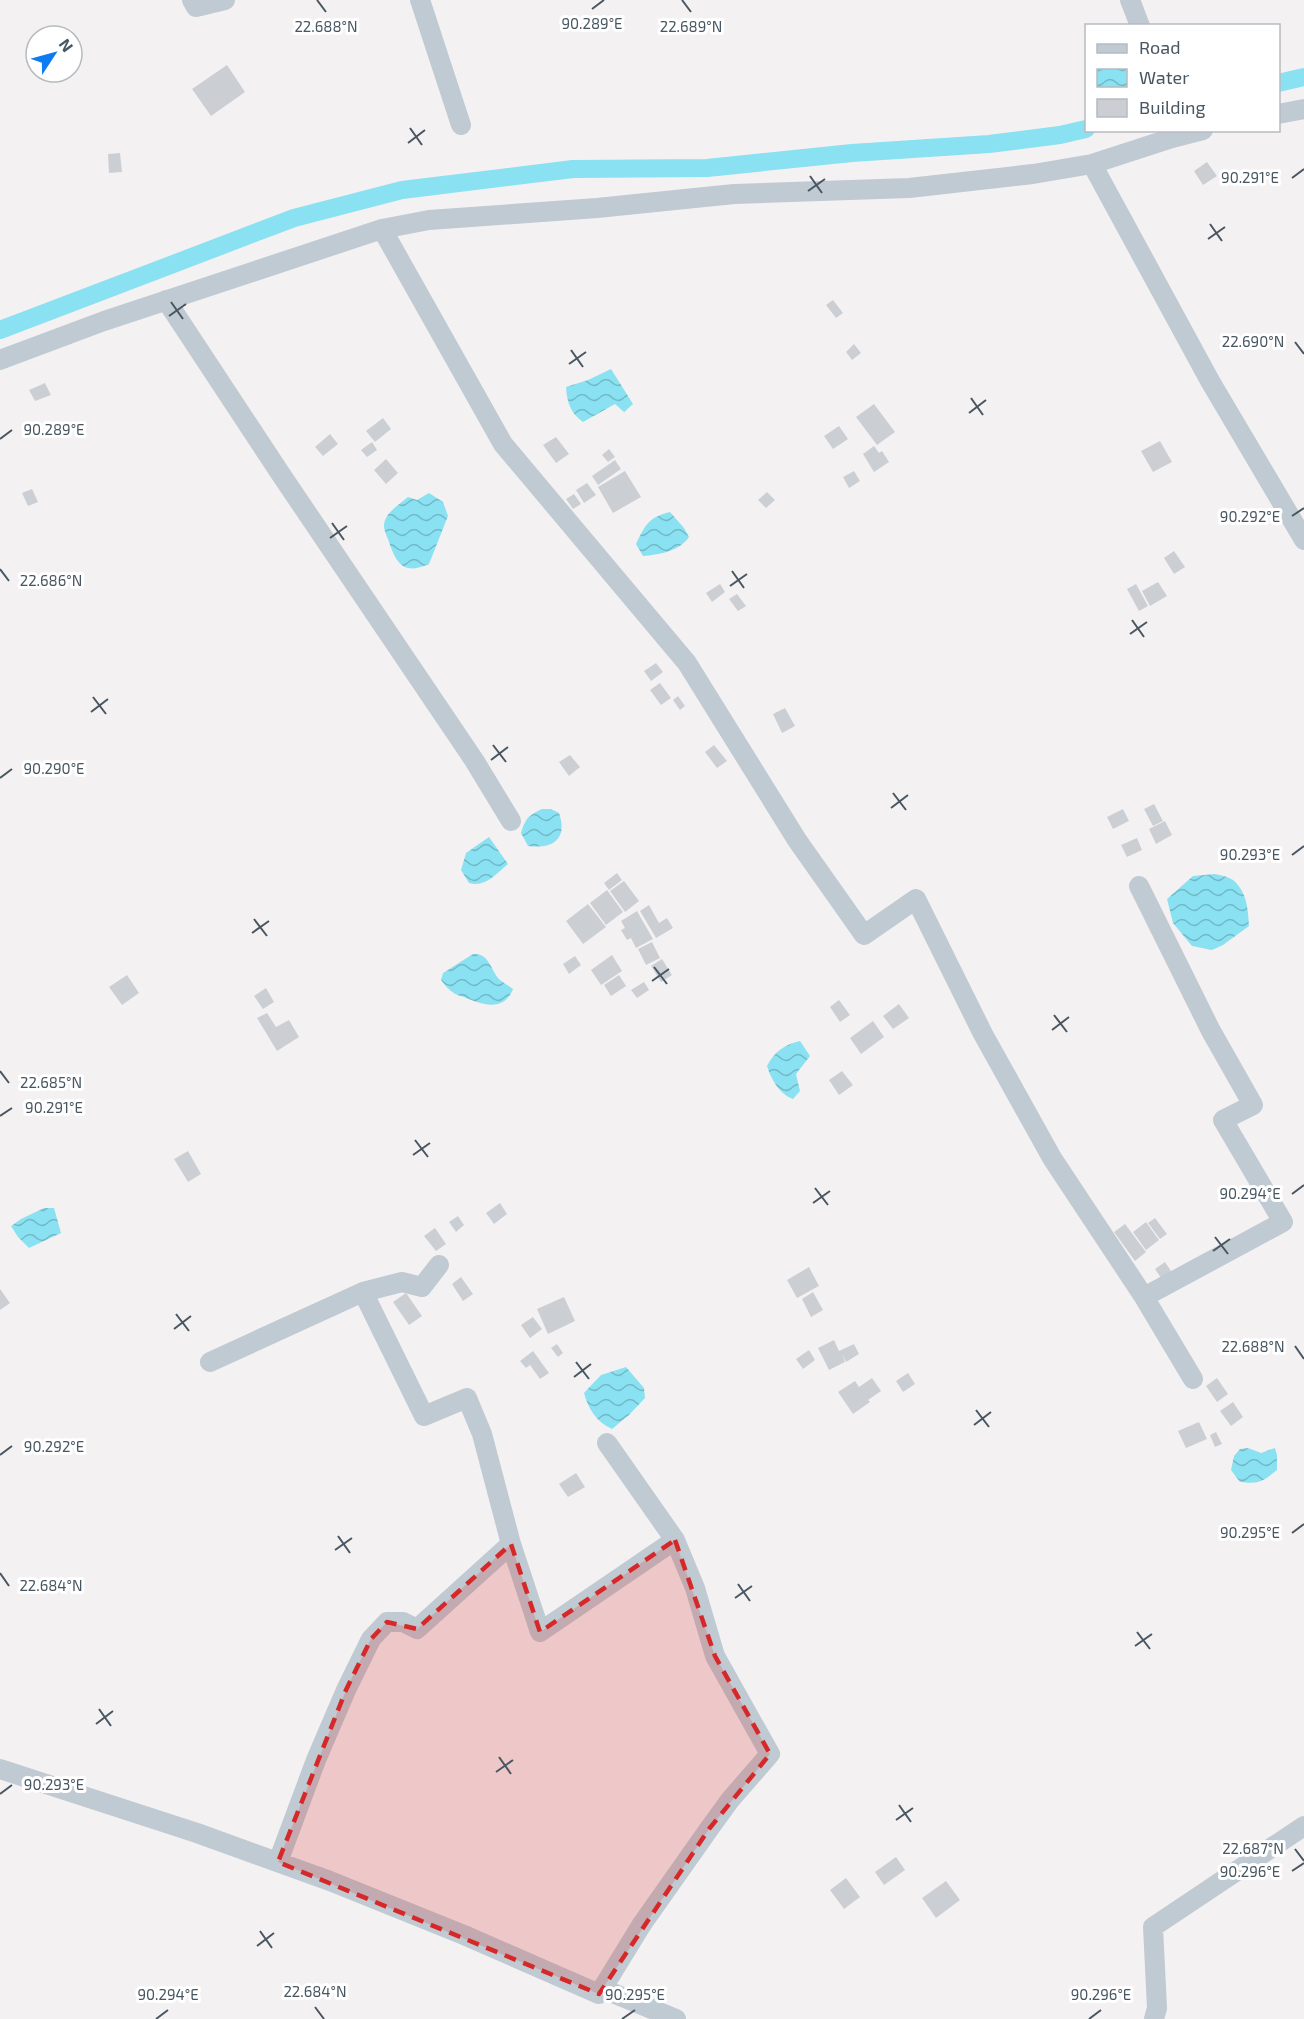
<svg xmlns="http://www.w3.org/2000/svg" width="1304" height="2019" font-family="'Exo 2',sans-serif">
	<style>
		.water { fill: url(#water-waves) }
		.lines { fill: none; stroke-linecap: round; stroke-linejoin: round }
		.canal { stroke: #89e1f2; stroke-width: 18 }
		.building { fill: #cbcfd4 }
		.minor { stroke: #bfcad2; stroke-width: 20 }
		.marked { fill: #d62828; fill-opacity: 0.2; stroke: #d62828; stroke-width: 4.5; stroke-dasharray: 12 8; stroke-linejoin: round }
		.ticks { fill: none; stroke: #485661; stroke-width: 2 }
		.ticks-label { font-size: 15px; text-anchor: middle; fill: #485661; stroke: #fff; stroke-width: 6; stroke-linejoin: round; paint-order: stroke }
	</style>
	<defs>
		<pattern id="water-waves" width="16" height="10" patternUnits="userSpaceOnUse" patternTransform="scale(1.5)"><rect width="16" height="10" fill="#89e1f2"/><path d="M0 5q4-4 8 0t8 0" fill="none" stroke="#72b9c7"/></pattern>
	</defs>
	<rect width="100%" height="100%" fill="#f4f1f2"/>
	<!-- water -->
	<path class="water" d="M611 369 633 404 624 412 615 404 583 422C570 413 567 402 566 387L588 380Z
		M429 493 443 502 448 516 429 564C406 574 398 567 390 545 389 540 384 532 384 526 384 513 399 505 408 497L417 500Z
		M670 512 684 528 689 537C680 551 658 555 643 556L636 544C645 525 649 517 670 512Z
		M542 809H551L559 813C568 839 553 849 528 846L521 833C525 819 529 815 542 809Z
		M489 837 508 864C496 874 485 888 469 883L461 870 466 853Z
		M1215 874C1220 875 1229 877 1233 880 1247 892 1248 909 1249 926L1223 945 1212 950 1192 946 1173 923 1167 899 1193 876Z
		M473 954C490 953 490 970 500 980 504 983 509 986 513 989 504 1012 482 1005 464 997 460 996 454 994 451 991 447 988 444 984 441 980L443 973Z
		M800 1041 810 1056 796 1074 800 1091 793 1099C779 1094 771 1079 767 1066 775 1051 784 1045 800 1041Z
		M44 1208H54L61 1233 29 1248 18 1237 11 1226 21 1219Z
		M626 1367 644 1388 645 1398 629 1415 612 1429C596 1422 588 1408 584 1393L601 1375Z
		M1248 1448 1261 1453 1275 1448 1277 1455V1470C1262 1482 1260 1484 1240 1482L1231 1470 1234 1456 1240 1449Z"/>
	<g class="lines">
		<!-- canal -->
		<path class="canal" d="M1278 83 1304 77
			M0 330 294 218 402 190 573 169 707 168 852 153 989 144 1060 135 1086 129"/>
	</g>
	<!-- building -->
	<path class="building" d="M227 65 245 92 211 116 192 89Z
		M120 153 122 172 109 173 108 154Z
		M1207 162 1217 176 1203 185 1194 171Z
		M833 300 843 313 836 318 826 305Z
		M854 344 861 353 852 360 846 352Z
		M45 383 51 395 35 401 29 390Z
		M874 404 895 432 877 445 856 417Z
		M383 418 391 429 375 442 366 431Z
		M839 426 848 439 833 449 824 436Z
		M330 434 338 444 323 456 315 447Z
		M556 437 569 454 556 463 543 445Z
		M1160 441 1172 462 1153 472 1141 451Z
		M372 442 377 450 367 457 361 450Z
		M874 446 879 453 882 451 889 462 874 472 863 454Z
		M609 449 615 457 608 462 602 455Z
		M386 459 398 473 386 484 374 470Z
		M615 460 621 469 598 485 592 476Z
		M625 471 641 497 613 513 598 487Z
		M854 471 860 481 849 488 843 477Z
		M587 483 596 495 584 503 576 490Z
		M32 489 38 502 28 506 22 493Z
		M767 492 775 500 766 508 758 500Z
		M574 494 581 504 573 509 566 499Z
		M1174 551 1185 567 1174 574 1164 558Z
		M1158 582 1167 596 1150 606 1142 591Z
		M720 584 725 592 712 602 706 593Z
		M1136 584 1148 606 1139 611 1127 589Z
		M737 594 746 606 738 611 729 599Z
		M656 663 663 672 651 681 644 671Z
		M660 683 671 698 661 705 650 690Z
		M678 696 685 706 680 710 673 700Z
		M785 708 795 726 782 733 773 714Z
		M714 745 727 761 717 768 705 752Z
		M570 755 580 767 569 776 559 762Z
		M1154 804 1163 821 1153 826 1144 809Z
		M1123 809 1129 821 1113 829 1107 817Z
		M1165 821 1172 835 1156 844 1149 829Z
		M1137 838 1142 850 1127 857 1121 845Z
		M617 873 622 880 609 890 604 883Z
		M624 881 639 901 625 912 610 891Z
		M607 890 623 912 606 925 590 903Z
		M588 904 606 927 583 944 566 921Z
		M649 905 659 923 667 918 673 928 656 938 640 911Z
		M637 911 653 939 636 948 631 938 627 940 621 930 625 928 621 921Z
		M652 942 660 958 646 965 638 949Z
		M612 955 622 971 601 985 591 970Z
		M575 956 581 965 569 974 563 964Z
		M662 959 672 975 661 982 651 966Z
		M127 975 139 993 122 1005 109 987Z
		M619 975 626 986 611 996 604 985Z
		M644 982 649 990 637 998 631 990Z
		M266 988 274 1002 263 1009 254 996Z
		M839 1000 850 1015 840 1022 830 1007Z
		M899 1004 909 1018 893 1029 883 1016Z
		M267 1013 276 1027 289 1020 299 1037 277 1051 257 1018Z
		M873 1021 884 1037 861 1054 850 1038Z
		M842 1071 853 1085 839 1095 829 1080Z
		M188 1151 201 1174 188 1182 174 1159Z
		M500 1203 507 1214 494 1224 486 1213Z
		M458 1216 464 1225 456 1232 449 1222Z
		M1155 1218 1167 1234 1160 1239 1148 1223Z
		M1146 1222 1159 1240 1146 1250 1133 1232Z
		M1125 1224 1146 1252 1135 1261 1114 1232Z
		M435 1228 446 1244 436 1251 424 1236Z
		M1165 1262 1171 1271 1161 1278 1155 1269Z
		M809 1267 819 1286 797 1298 787 1280Z
		M461 1277 473 1294 463 1301 452 1284Z
		M0 1289 10 1303 0 1310Z
		M813 1292 823 1310 811 1317 802 1299Z
		M406 1293 422 1316 409 1325 393 1302Z
		M564 1297 575 1321 548 1334 537 1309Z
		M533 1317 542 1329 530 1338 521 1325Z
		M834 1340 839 1351 854 1344 859 1354 846 1362 842 1354 845 1362 829 1370 818 1348Z
		M557 1344 563 1353 558 1357 551 1348Z
		M809 1350 815 1360 803 1369 796 1359Z
		M533 1351 549 1373 540 1379 530 1365 526 1368 520 1361Z
		M908 1373 915 1384 903 1392 896 1381Z
		M872 1378 881 1391 868 1400 870 1402 853 1414 838 1392 855 1381 859 1387Z
		M1217 1378 1228 1394 1217 1402 1206 1386Z
		M1233 1402 1243 1417 1231 1426 1220 1411Z
		M1199 1422 1207 1439 1186 1448 1178 1431Z
		M1216 1432 1222 1444 1215 1447 1210 1435Z
		M576 1473 585 1487 568 1497 559 1484Z
		M896 1857 905 1870 884 1885 875 1872Z
		M846 1878 860 1897 844 1909 830 1890Z
		M946 1881 960 1900 936 1918 922 1898Z"/>
	<g class="lines">
		<!-- minor -->
		<path class="minor" d="M192 0 196 7 225 0
			M420 0 461 125
			M1130 0 1140 26
			M1278 114 1304 109
			M1092 164 1210 381 1304 540
			M382 229 503 444 687 663 797 840 864 935 916 899 983 1034 1052 1158 1144 1297 1193 1379
			M166 300 280 473 474 760 511 821
			M0 360 104 321 382 229 429 220 597 208 734 194 909 188 1033 174 1092 164 1172 138 1203 130
			M1139 886 1211 1031 1253 1105 1223 1120 1283 1222 1144 1297
			M363 1292 424 1416 467 1398 482 1434 511 1544 540 1632 675 1540 607 1443
			M210 1362 363 1292 402 1282 422 1287 439 1265
			M0 1769 197 1833 330 1881 464 1935 599 1994 642 1924 709 1829 730 1800 770 1754 715 1656 695 1588 675 1540
			M278 1862 316 1760 346 1690 371 1639 387 1622H403L417 1629 511 1544
			M603 1989 676 2019
			M1154 2019 1157 2008 1153 1927 1304 1826"/>
	</g>
	<!-- marked area -->
	<path class="marked" d="M675 1540 715 1656 770 1754 709 1829 599 1994 278 1862 346 1690 371 1639 387 1622 417 1629 511 1544 540 1632Z"/>
	<!-- ticks -->
	<path class="ticks" d="M317 0 326 12M682 0 691 12M592 9 604 0M410 128 422 145M408 143 425 130M810 176 822 193M1292 178 1304 169M808 191 825 179M1210 224 1222 241M1208 239 1225 227M171 302 183 319M169 316 186 304M1295 342 1304 354M571 350 583 367M569 364 586 352M971 398 983 415M969 413 986 400M0 439 12 430M1292 516 1304 508M332 523 344 540M330 538 347 526M0 569 9 581M732 571 744 588M730 586 747 574M1132 620 1144 637M1130 634 1147 622M93 697 106 714M91 712 108 699M493 745 506 762M491 760 508 747M0 778 12 769M893 793 906 810M891 808 908 795M1292 855 1304 846M254 919 267 936M252 933 269 921M654 967 667 984M652 981 669 969M1054 1015 1067 1032M1052 1030 1069 1017M0 1071 9 1083M0 1116 12 1108M415 1140 428 1157M413 1155 430 1143M815 1188 828 1205M1292 1194 1304 1185M813 1203 830 1191M1215 1237 1228 1254M1213 1251 1230 1239M176 1314 189 1331M174 1329 191 1316M1295 1346 1304 1359M576 1362 589 1379M574 1377 591 1364M976 1410 989 1427M974 1425 991 1412M0 1455 12 1446M1292 1533 1304 1524M338 1536 350 1553M335 1550 352 1538M0 1573 9 1586M738 1584 750 1601M735 1598 752 1586M1137 1632 1150 1649M1135 1646 1152 1634M99 1709 111 1726M96 1724 113 1711M499 1757 511 1774M496 1772 513 1760M0 1794 12 1785M899 1805 911 1822M896 1820 913 1808M1295 1849 1304 1861M1292 1871 1304 1863M260 1931 272 1948M257 1946 274 1933M315 2007 324 2019M156 2019 168 2010M622 2019 635 2010M1089 2019 1101 2010"/>
	<g class="ticks-label">
		<text x="592" y="29">90.289°E</text>
		<text x="326" y="32">22.688°N</text>
		<text x="691" y="32">22.689°N</text>
		<text x="1250" y="183">90.291°E</text>
		<text x="1253" y="347">22.690°N</text>
		<text x="54" y="435">90.289°E</text>
		<text x="1250" y="522">90.292°E</text>
		<text x="51" y="586">22.686°N</text>
		<text x="54" y="774">90.290°E</text>
		<text x="1250" y="860">90.293°E</text>
		<text x="51" y="1088">22.685°N</text>
		<text x="54" y="1113">90.291°E</text>
		<text x="1250" y="1199">90.294°E</text>
		<text x="1253" y="1352">22.688°N</text>
		<text x="54" y="1452">90.292°E</text>
		<text x="1250" y="1538">90.295°E</text>
		<text x="51" y="1591">22.684°N</text>
		<text x="54" y="1790">90.293°E</text>
		<text x="1253" y="1854">22.687°N</text>
		<text x="1250" y="1877">90.296°E</text>
		<text x="315" y="1997">22.684°N</text>
		<text x="168" y="2000">90.294°E</text>
		<text x="635" y="2000">90.295°E</text>
		<text x="1101" y="2000">90.296°E</text>
	</g>
	<!-- legend -->
	<rect x="1085" y="24" width="195" height="108" fill="#ffffff" stroke="#b6bbc0" stroke-width="1.5"/>
	<rect x="1097" y="44" width="30" height="9" fill="#bfcad2" stroke="#b6bbc0" stroke-width="1.5"/>
	<text x="1139" y="54" font-size="18" fill="#485661">Road</text>
	<rect x="1097" y="69" width="30" height="18" fill="url(#water-waves)" stroke="#b6bbc0" stroke-width="1.5"/>
	<text x="1139" y="84" font-size="18" fill="#485661">Water</text>
	<rect x="1097" y="99" width="30" height="18" fill="#cbcfd4" stroke="#b6bbc0" stroke-width="1.5"/>
	<text x="1139" y="114" font-size="18" fill="#485661">Building</text>
	<!-- north arrow -->
	<g transform="translate(54 54) rotate(54)"><circle r="28" fill="#ffffff" stroke="#b6bbc0" stroke-width="1.5"/>
	<path d="M0-4.5L10 22L0 15L-10 22Z" fill="#0d7bf2"/>
	<text y="-9" font-size="16" font-weight="bold" text-anchor="middle" fill="#485661">N</text>
	</g>
</svg>
